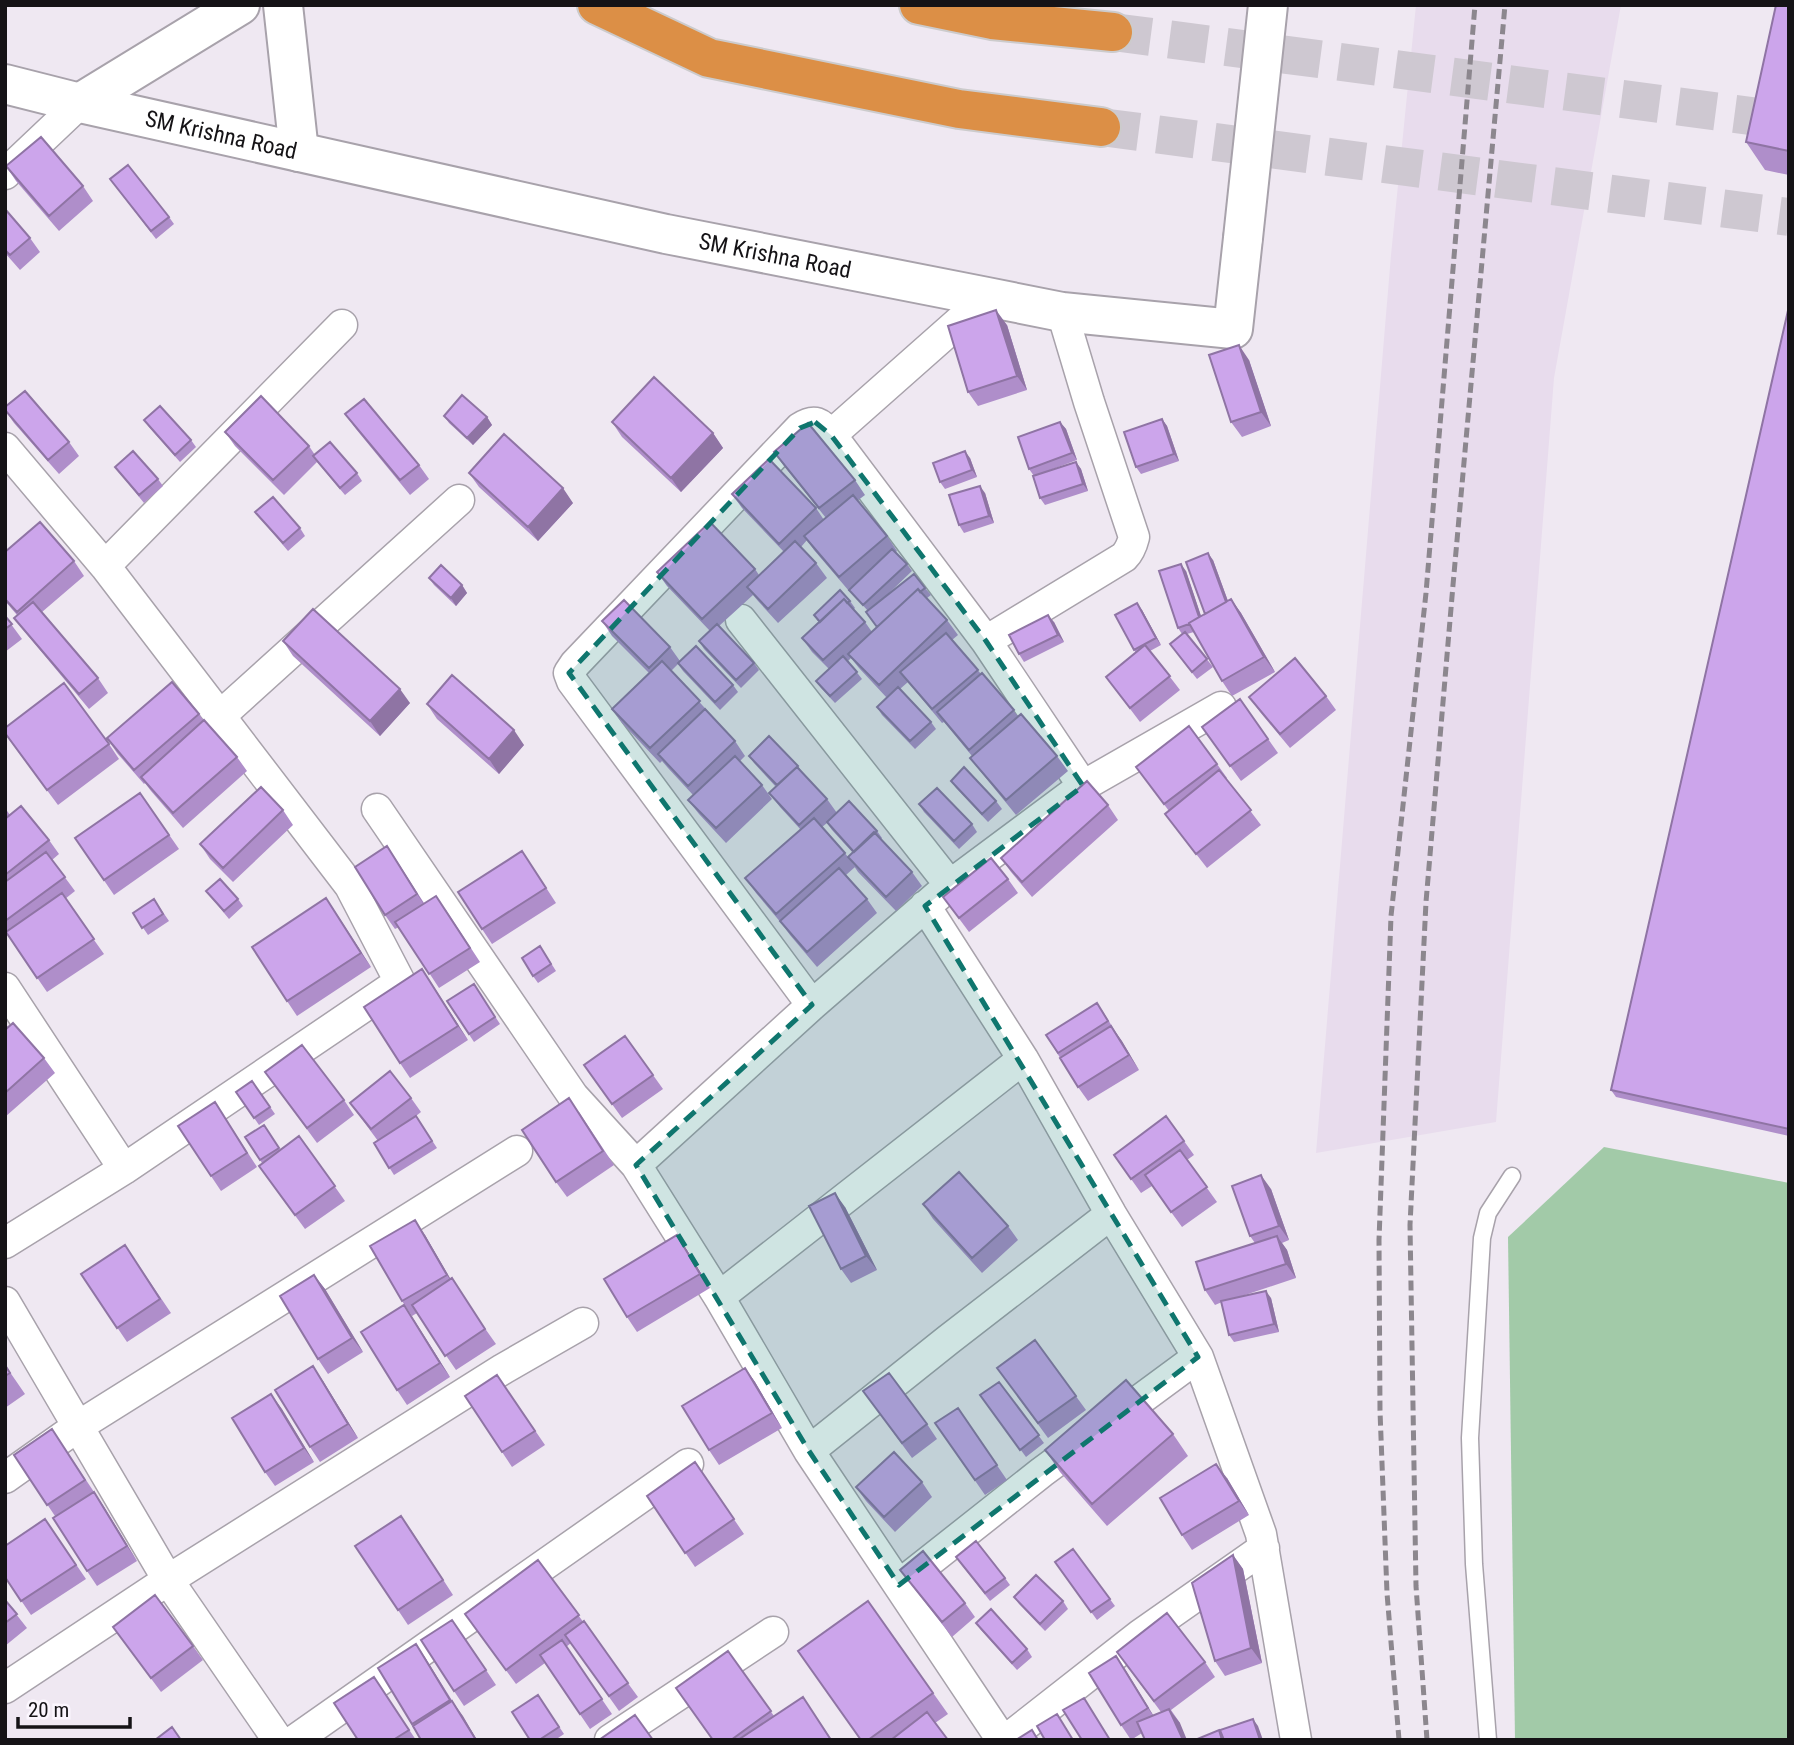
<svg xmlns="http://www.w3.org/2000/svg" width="1794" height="1745" font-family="'Roboto Condensed',sans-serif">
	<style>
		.built { fill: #e8dced }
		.green { fill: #a2caa8 }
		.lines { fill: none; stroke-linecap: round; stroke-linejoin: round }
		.highway-tunnel { stroke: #cec8d1; stroke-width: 38; stroke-dasharray: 38 19; stroke-linecap: butt }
		.lane-casing { stroke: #a8a2ab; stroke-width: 19 }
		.street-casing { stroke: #a8a2ab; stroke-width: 33 }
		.secondary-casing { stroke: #a8a2ab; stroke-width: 42 }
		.highway-casing { stroke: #cccbcc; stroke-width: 42 }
		.lane { stroke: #fff; stroke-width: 16 }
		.street { stroke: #fff; stroke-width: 30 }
		.secondary { stroke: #fff; stroke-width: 38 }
		.highway { stroke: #dc8f46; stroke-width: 38 }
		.rail { stroke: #8c878e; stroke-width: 5; stroke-dasharray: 10 5; stroke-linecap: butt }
		.secondary-bridge-casing { stroke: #a8a2ab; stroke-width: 42; stroke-linecap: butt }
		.secondary-bridge { stroke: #fff; stroke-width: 38 }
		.wall { fill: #af8eca }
		.shaded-wall { fill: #8f74a4 }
		.building { fill: #cca5eb; stroke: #8f74a4; stroke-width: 2 }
		.marked { fill: #0f766e; fill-opacity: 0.2; stroke: #0f766e; stroke-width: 5; stroke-dasharray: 14 9; stroke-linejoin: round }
		.labels { text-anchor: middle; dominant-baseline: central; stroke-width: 5; stroke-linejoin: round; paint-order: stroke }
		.street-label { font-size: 23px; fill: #151316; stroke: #fbf6fe }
	</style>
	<rect width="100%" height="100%" fill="#efe8f2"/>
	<!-- built -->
	<path class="built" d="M1416 5H1621L1554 378 1496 1122 1316 1153 1391 255Z"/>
	<!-- green -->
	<path class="green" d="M1604 1147 1789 1183V1740H1515L1508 1237Z"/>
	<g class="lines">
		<!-- highway-tunnel -->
		<path class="highway-tunnel" d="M1113 32 1789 121
			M1101 127 1789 217"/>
		<!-- lane casing -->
		<g class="lane-casing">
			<path id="lane" d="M1488 1740 1474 1564 1470 1438 1482 1238 1488 1213 1512 1176"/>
		</g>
		<!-- street casing -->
		<g class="street-casing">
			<path id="street" d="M5 174 80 103
				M831 435 987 297
				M5 448 105 566 350 886 400 982 124 1169 5 1243
				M105 566 342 325
				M986 641 1124 557C1130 551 1132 545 1134 537L1089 402 1062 312
				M220 716 459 500
				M377 809 573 1096 636 1165 719 1297 809 1451 1002 1740
				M950 885 1083 786 1221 707
				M925 906 1023 1059 1111 1214 1198 1357 1261 1534 1296 1740
				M5 988 124 1169
				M812 1005 572 681 569 673 575 664 800 428C815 418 820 423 831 435L986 641 1083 786
				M636 1165 812 1005 950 885 741 620
				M719 1297 1023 1059
				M5 1302 168 1580 278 1740
				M809 1451 948 1340 1111 1214
				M5 1478 77 1427 517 1151
				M899 1585 1042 1472 1198 1357
				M5 1688 168 1580 503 1369 583 1323
				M295 1740 688 1464
				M610 1740 773 1632
				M1006 1740 1140 1635 1264 1548"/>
		</g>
		<!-- secondary casing -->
		<g class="secondary-casing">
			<g id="secondary">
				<path d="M283 5 299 152"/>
				<path id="s1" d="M5 84 80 103 666 234 987 297 1062 312 1233 329 1243 238"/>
				<path d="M80 103 240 5"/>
			</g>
		</g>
		<!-- highway casing -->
		<g class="highway-casing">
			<path id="highway" d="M597 5 709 58 959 109 1101 127
				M919 5 992 20 1113 32"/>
		</g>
		<!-- lane -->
		<use href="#lane" class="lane"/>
		<!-- street -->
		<use href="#street" class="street"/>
		<!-- secondary -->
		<use href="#secondary" class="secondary"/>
		<!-- highway -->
		<use href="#highway" class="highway"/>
		<!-- rail -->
		<path class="rail" d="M1399 1740 1387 1593 1380 1411 1379 1240 1391 916 1426 593 1475 5
			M1427 1740 1416 1586 1410 1225 1426 902 1453 585 1505 5"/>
		<!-- secondary-bridge casing -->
		<g class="secondary-bridge-casing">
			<path id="secondary-bridge" d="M1243 238 1268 5"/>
		</g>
		<!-- secondary-bridge -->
		<use href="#secondary-bridge" class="secondary-bridge"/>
	</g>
	<!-- wall -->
	<path class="wall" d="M1789 5V175L1765 170 1746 142Z
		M6 166 83 186 93 201 59 231 16 181Z
		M110 179 169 217 174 224 156 239Z
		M5 209 30 238 40 252 20 270 5 253Z
		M1789 306V1136L1616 1097 1611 1090Z
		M1007 325 1027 390 978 406 968 392Z
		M1249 360 1271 426 1242 437 1231 422Z
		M5 410 69 442 79 456 59 474 14 423Z
		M345 414 419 465 429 479 410 495 356 429Z
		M444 416 487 417 492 425 473 445 449 423Z
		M1162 419 1167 426 1179 461 1141 474 1136 467Z
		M144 420 191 440 196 447 180 462 149 427Z
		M612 422 713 433 723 448 681 492 622 437Z
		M1060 422 1066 429 1077 460 1034 476 1029 469Z
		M225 432 309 446 315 455 357 473 362 481 345 495 317 462 284 495 235 446Z
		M774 452 855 480 865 495 857 501 887 536 897 551 896 552 907 564 912 571 885 597 925 588 931 595 927 598 947 620 958 635 952 640 981 674 1018 716 1057 756 1068 771 1016 815 981 772 970 758 972 756 944 722 942 723 908 682 900 689 931 722 936 729 915 749 882 715 877 707 887 698 859 668 851 658 848 661 862 679 835 703 821 688 816 681 829 669 812 652 802 638 819 623 814 615 850 601 855 608 853 610 865 622 872 632 877 627 868 611 850 591H849L814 550 807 540 801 547 816 563 827 578 778 623 758 601 753 595 719 626 754 663 759 670 741 688 704 649 699 641 710 631 667 586 657 572 755 569 759 575 784 552 742 508 732 494 816 508 824 520 826 518 784 466Z
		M970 458 977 477 945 489 940 482Z
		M1076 462 1081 469 1088 491 1045 505 1040 498Z
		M115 467 158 479 163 486 144 503Z
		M469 473 573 503 538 541 479 487Z
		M985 493 994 523 964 533 959 525Z
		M255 512 300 528 305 536 288 551Z
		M5 552 74 561 84 576 42 612 98 678 108 693 89 709 25 632 14 618 17 615 5 601Z
		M1213 560 1228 601 1231 599 1241 613 1275 672 1232 696 1222 681 1194 632 1187 634 1213 667 1197 679 1175 651 1182 634 1178 628 1186 571 1201 616 1205 614Z
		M429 578 462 585 467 593 456 606 434 585Z
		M1142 610 1161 645 1150 651 1180 690 1140 722 1106 677 1136 653 1134 650Z
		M5 616 22 639 5 652Z
		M602 621 670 647 680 661 733 685 738 692 720 710 683 671 678 664 671 671 735 741 745 756 740 761 762 785 772 799 726 843 699 814 688 800 693 795 668 768 662 761 660 763 622 723 612 709 649 673 612 636Z
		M1054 622 1064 642 1024 662 1019 654Z
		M283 641 410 703 380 736 293 656Z
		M1326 696 1336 710 1290 748 1260 712 1249 697Z
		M1240 699 1278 753 1241 781 1202 727Z
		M427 704 524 745 499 774 437 719Z
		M199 714 204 721 237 757 247 771 183 828 151 791 145 783 144 784 117 753 107 738Z
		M5 734 109 744 119 759 58 805Z
		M749 756 798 766 802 772 827 799 837 813 877 831 882 838 881 839 912 872 922 886 896 911 858 872 848 857 853 853 832 830 827 823 822 827 845 853 855 867 846 875 867 899 877 913 817 967 790 935 782 924 756 893 745 878 801 830 780 807 769 793 776 787 754 763Z
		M1217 764 1227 778 1226 779 1261 825 1207 868 1165 814 1169 811 1136 767Z
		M951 781 996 801 1002 809 988 822 956 788Z
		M140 793 179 849 114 895 75 838Z
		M919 804 972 824 977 832 959 849 924 812Z
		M1108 805 1118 820 1032 897 1011 872 1001 858Z
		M5 808 10 815 49 840 59 854 52 860 75 891 65 899 104 954 47 992 5 931Z
		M283 810 293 825 233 882 210 859 200 844Z
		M387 846 424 903 446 910 480 962 439 988 399 927 395 929 385 915Z
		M532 866 556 903 492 944 482 929Z
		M1008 879 1018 893 969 932 943 897Z
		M206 891 238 899 243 906 229 919Z
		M154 899 169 921 148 935 133 913Z
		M336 913 371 967 297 1016 287 1001Z
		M540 946 556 971 538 983 533 976Z
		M422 969 468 1040 410 1078 400 1063Z
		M474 984 500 1024 474 1042 447 1001Z
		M1102 1010 1139 1070 1088 1101 1078 1087 1046 1035Z
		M5 1023 8 1027 44 1058 55 1073 5 1117Z
		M625 1036 663 1089 622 1118 584 1065Z
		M265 1072 344 1100 354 1115 317 1143Z
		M252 1081 275 1114 259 1125 236 1092Z
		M411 1098 421 1112 416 1116 437 1148 394 1175 374 1143 378 1141 350 1103Z
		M215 1102 257 1167 221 1191 211 1176Z
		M579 1112 614 1165 567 1197 556 1182Z
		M1166 1116 1194 1155 1187 1160 1217 1202 1182 1227 1152 1186 1141 1193 1114 1155Z
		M264 1125 280 1150 299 1136 345 1201 305 1229 269 1180 262 1163 245 1137Z
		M1271 1189 1289 1240 1282 1243 1287 1250 1296 1278 1236 1298H1271L1279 1332 1234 1342 1229 1335 1222 1302 1215 1305 1205 1290 1255 1243 1250 1236Z
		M923 1204 1008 1226 1018 1240 982 1273 933 1219Z
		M845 1207 877 1270 851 1283 841 1269Z
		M425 1235 450 1279 496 1344 456 1370 417 1313 412 1316 402 1301Z
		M125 1245 171 1313 127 1342 81 1274Z
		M687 1250 710 1288 637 1332 627 1317Z
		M314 1275 325 1289 363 1352 328 1374 318 1359Z
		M414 1320 450 1377 407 1405 397 1390Z
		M1035 1340 1086 1410 1048 1438 997 1368Z
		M5 1365 25 1394 5 1408Z
		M745 1368 755 1382 782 1428 719 1465 709 1450Z
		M497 1375 545 1445 512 1467 465 1396Z
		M323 1381 358 1438 320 1462 310 1447Z
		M999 1382 1044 1443 1026 1457 980 1395Z
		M271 1394 314 1462 275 1486 265 1472Z
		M874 1406 927 1424 937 1439 912 1458Z
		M958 1408 1007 1480 985 1495 935 1423Z
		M1173 1434 1188 1456 1107 1526 1060 1472 1045 1450Z
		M62 1444 104 1507 137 1561 97 1586 87 1571 55 1516 14 1455Z
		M695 1462 744 1534 695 1567 647 1496Z
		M1227 1478 1249 1515 1192 1550 1182 1535Z
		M922 1482 932 1497 895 1532 866 1501 856 1487Z
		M45 1519 86 1579 31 1615 5 1577Z
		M411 1530 453 1595 408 1625 398 1610Z
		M1073 1549 1115 1606 1097 1620 1055 1562Z
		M1233 1555 1243 1569 1262 1663 1225 1676 1215 1661Z
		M538 1560 638 1697 619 1711 571 1643 566 1647 612 1714 590 1729 545 1663 516 1684 465 1614Z
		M961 1564 1005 1578 1010 1585 990 1601Z
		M900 1570 965 1603 975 1617 952 1637Z
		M1014 1597 1063 1601 1068 1609 1045 1631 1019 1604Z
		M5 1600 27 1628 5 1646Z
		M868 1601 948 1714 935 1723 948 1740H861Z
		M976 1623 1027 1649 1032 1657 1017 1670 981 1630Z
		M113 1627 193 1646 203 1660 161 1692Z
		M462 1634 496 1685 464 1706 454 1691Z
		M416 1644 426 1659 477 1740H421L378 1668Z
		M728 1651 774 1716 803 1697 832 1740H712Z
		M1205 1662 1215 1677 1171 1710 1180 1723 1142 1733 1131 1740 1121 1725 1126 1671 1153 1715 1161 1712 1127 1666Z
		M374 1677 416 1740H358Z
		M538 1695 564 1734 555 1740H530Z"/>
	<!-- shaded-wall -->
	<path class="shaded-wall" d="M996 310 1007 325 1027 390 1017 376Z
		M1239 345 1249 360 1271 426 1261 412Z
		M487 417 492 425 473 445 467 438Z
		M1162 419 1167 426 1179 461 1174 454Z
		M1060 422 1066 429 1077 460 1072 453Z
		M713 433 723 448 681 492 671 478Z
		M965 451 970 458 977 477 972 470Z
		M1076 462 1081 469 1088 491 1083 484Z
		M980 486 985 493 994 523 989 516Z
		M563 488 573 503 538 541 528 527Z
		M1208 553 1213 560 1233 615 1228 607Z
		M1181 564 1186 571 1205 628 1200 620Z
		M462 585 467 593 456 606 451 598Z
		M1231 599 1241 613 1275 672 1264 657Z
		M1137 603 1142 610 1161 645 1156 638Z
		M1048 615 1054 622 1064 642 1058 635Z
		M400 689 410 703 380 736 370 721Z
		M514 730 524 745 499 774 489 759Z
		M387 846 397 861 427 909 417 894Z
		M326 898 336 913 371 967 361 953Z
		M422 969 432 984 468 1040 458 1026Z
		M1111 1026 1122 1041 1139 1070 1129 1055Z
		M1261 1175 1271 1189 1289 1240 1279 1226Z
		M835 1193 845 1207 877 1270 866 1256Z
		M415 1220 425 1235 457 1290 447 1275Z
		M677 1235 687 1250 710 1288 700 1274Z
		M1277 1236 1287 1250 1296 1278 1286 1264Z
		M314 1275 325 1289 363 1352 352 1338Z
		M1266 1291 1271 1298 1279 1332 1274 1324Z
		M404 1305 414 1320 450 1377 440 1363Z
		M313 1366 323 1381 358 1438 348 1424Z
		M745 1368 755 1382 782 1428 772 1413Z
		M271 1394 282 1409 314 1462 304 1448Z
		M1216 1464 1227 1478 1249 1515 1239 1501Z
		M94 1492 104 1507 137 1561 127 1546Z
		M1233 1555 1243 1569 1262 1663 1251 1648Z
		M416 1644 426 1659 460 1715 450 1700Z
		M1116 1656 1126 1671 1158 1723 1148 1708Z
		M452 1701 463 1716 477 1740H476Z
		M1169 1709 1180 1723 1187 1740H1183Z
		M1253 1719 1258 1726 1263 1740H1260Z"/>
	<!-- building -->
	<path class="building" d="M1776 5H1789V151L1746 142Z
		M41 137 83 186 49 216 6 166Z
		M128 165 169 217 151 231 110 179Z
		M5 209 30 238 10 255 5 250Z
		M1789 306V1129L1611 1090Z
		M996 310 1017 376 968 392 948 326Z
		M1239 345 1261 412 1231 422 1209 355Z
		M654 377 713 433 671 478 612 422Z
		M25 391 69 442 48 460 5 410V407Z
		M462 395 487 417 467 438 444 416Z
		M261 396 309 446 273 480 225 432Z
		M364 399 419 465 400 480 345 414Z
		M160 406 191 440 175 455 144 420Z
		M1162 419 1174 454 1136 467 1124 432Z
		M1060 422 1072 453 1029 469 1018 437Z
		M808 423 855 480 819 508 774 452Z
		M504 434 563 488 528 527 469 473Z
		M330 442 357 473 340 488 313 456Z
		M133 451 158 479 139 495 115 467Z
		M965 451 972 470 940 482 933 463Z
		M769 459 816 508 779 544 732 494Z
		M1076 462 1083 484 1040 498 1033 476Z
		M980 486 989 516 959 525 949 495Z
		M853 495 887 536 839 577 804 536Z
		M273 497 300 528 283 543 255 512Z
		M40 522 74 561 17 612 5 599V552Z
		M710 522 755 569 702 619 657 572Z
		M795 541 816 563 768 609 747 587Z
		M892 549 907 564 863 605 849 590Z
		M1208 553 1226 602 1205 614 1186 562Z
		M1181 564 1199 617 1189 623V624L1178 628 1159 571Z
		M441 565 462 585 451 598 429 578Z
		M914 574 925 588 920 592 918 589 877 627 866 612Z
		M918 589 947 620 879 685 848 654Z
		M840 590 850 601 847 603 844 599 820 622 814 615Z
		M844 599 865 622 823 660 802 638Z
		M1231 599 1264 657 1222 681 1189 623Z
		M624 600 670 647 649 668 602 621Z
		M33 602 98 678 79 694 14 618Z
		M1137 603 1156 638 1134 650 1115 615Z
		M313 609 400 689 370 721 283 641Z
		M1048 615 1058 635 1019 654 1009 635Z
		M5 616 12 624 5 629Z
		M717 624 754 663 736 680 699 641Z
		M1185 632 1207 659 1192 672 1170 644Z
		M946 633 978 670 932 709 900 672Z
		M1145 645 1170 676 1130 708 1106 677Z
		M696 646 733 685 715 702 678 663Z
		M843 656 857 672 830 696 816 681Z
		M1295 658 1326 696 1280 734 1249 697Z
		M662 661 700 701 650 748 612 709Z
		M982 673 1014 710 969 750 937 712Z
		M452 675 514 730 489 759 427 704Z
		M172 682 199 714 134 770 107 738Z
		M64 683 109 744 47 790 5 733V728Z
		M898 687 931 722 910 741 877 707Z
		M1240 699 1268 739 1230 766 1202 727Z
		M705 709 735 741 688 786 658 754Z
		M1021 714 1057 756 1006 800 970 758Z
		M204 720 237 757 173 813 141 777Z
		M1189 726 1217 764 1164 804 1136 767Z
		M769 736 798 766 777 785 749 756Z
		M735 756 762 785 716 828 688 800Z
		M797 767 827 799 799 825 769 793Z
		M964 767 996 801 982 814 951 781Z
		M1219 770 1251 810 1196 854 1165 814Z
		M1087 781 1108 805 1022 882 1001 858Z
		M261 787 283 810 223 868 200 844Z
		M937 788 972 824 954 841 919 804Z
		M140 793 169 835 104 880 75 838Z
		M849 801 877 831 854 852 827 822Z
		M21 806 49 840 5 875V819Z
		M814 818 845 853 776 914 745 878Z
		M874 832 912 872 886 897 848 857Z
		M387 846 417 894 385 915 355 867Z
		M522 851 546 888 482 929 458 892Z
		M46 852 65 877 5 921V882Z
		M991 858 1008 879 959 918 943 897Z
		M839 868 867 899 807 952 780 921Z
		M220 879 238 899 224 911 206 891Z
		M62 893 94 939 37 978 6 932Z
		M436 896 470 948 429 974 395 922Z
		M326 898 361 953 287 1001 252 947Z
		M154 899 163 914 142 928 133 913Z
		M540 946 551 964 533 976 522 958Z
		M422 969 458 1026 400 1063 364 1007Z
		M474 984 495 1017 469 1034 447 1001Z
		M1097 1003 1108 1021 1058 1053 1046 1035Z
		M13 1023 44 1058 5 1093V1030Z
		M1111 1026 1129 1055 1078 1087 1060 1058Z
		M625 1036 653 1075 612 1104 584 1065Z
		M302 1045 344 1100 307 1128 265 1072Z
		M390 1071 411 1098 371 1129 350 1103Z
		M252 1081 270 1107 254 1118 236 1092Z
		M569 1098 603 1151 556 1182 522 1130Z
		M215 1102 247 1153 211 1176 178 1126Z
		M416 1116 432 1141 389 1168 374 1143Z
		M1166 1116 1184 1141 1131 1179 1114 1155Z
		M264 1125 279 1148 260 1160 245 1137Z
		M299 1136 335 1186 295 1215 259 1166Z
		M1180 1150 1207 1187 1171 1212 1145 1175Z
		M959 1172 1008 1226 972 1258 923 1204Z
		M1261 1175 1279 1226 1250 1236 1232 1186Z
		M835 1193 866 1256 841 1269 809 1206Z
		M415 1220 447 1275 402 1301 370 1246Z
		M677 1235 700 1274 627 1317 604 1279Z
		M1277 1236 1286 1264 1205 1290 1196 1262Z
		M125 1245 160 1299 117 1328 81 1274Z
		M314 1275 352 1338 318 1359 280 1296Z
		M452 1278 485 1329 445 1356 412 1305Z
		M1266 1291 1274 1324 1229 1335 1221 1301Z
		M404 1305 440 1363 397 1390 361 1332Z
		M1035 1340 1076 1396 1038 1423 997 1368Z
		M5 1365 10 1373 5 1376Z
		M313 1366 348 1424 310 1447 275 1390Z
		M745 1368 772 1413 709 1450 682 1406Z
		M889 1373 927 1424 902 1443 863 1391Z
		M497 1375 535 1431 502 1452 465 1396Z
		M1126 1380 1173 1434 1092 1504 1045 1450Z
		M999 1382 1039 1435 1020 1450 980 1395Z
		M271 1394 304 1448 265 1472 232 1418Z
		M958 1408 997 1465 975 1480 935 1423Z
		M52 1429 85 1480 47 1505 14 1455Z
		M894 1452 922 1482 884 1517 856 1487Z
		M695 1462 734 1519 685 1553 647 1496Z
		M1216 1464 1239 1501 1182 1535 1160 1498Z
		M94 1492 127 1546 87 1571 53 1518Z
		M401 1516 443 1580 398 1610 355 1546Z
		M45 1519 76 1565 21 1601 5 1577V1546Z
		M976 1541 1005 1578 985 1593 956 1557Z
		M1073 1549 1110 1599 1091 1612 1055 1562Z
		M923 1551 965 1603 942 1622 900 1570Z
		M1233 1555 1251 1648 1215 1661 1192 1583Z
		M538 1560 579 1615 506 1670 465 1614Z
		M1036 1575 1063 1601 1040 1624 1014 1597Z
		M155 1595 193 1646 151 1678 113 1627Z
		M5 1600 17 1614 5 1623Z
		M868 1601 933 1693 868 1740H861L798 1651Z
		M991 1609 1027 1649 1012 1663 976 1623Z
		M1167 1613 1205 1662 1154 1701 1117 1652Z
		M452 1620 486 1670 454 1691 421 1640Z
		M584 1621 628 1683 609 1696 565 1635Z
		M562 1640 602 1699 580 1714 540 1655Z
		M416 1644 450 1700 412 1724 378 1668Z
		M728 1651 771 1711 731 1740H713L676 1688Z
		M1116 1656 1148 1708 1121 1725 1089 1673Z
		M374 1677 409 1730 393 1740H358L334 1703Z
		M538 1695 559 1727 539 1740H530L512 1712Z
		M803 1697 831 1740H738Z
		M1084 1698 1110 1740H1082L1063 1710Z
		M452 1701 476 1740H421L413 1726Z
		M1169 1709 1183 1740H1145L1137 1722Z
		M927 1712 948 1740H891Z
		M1057 1714 1073 1740H1045L1037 1726Z
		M635 1715 653 1740H599Z
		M1253 1719 1260 1740H1224L1220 1730Z
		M172 1727 181 1740H155Z
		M1032 1730 1038 1740H1016Z
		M1219 1730 1222 1740H1195Z"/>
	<!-- marked area -->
	<path class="marked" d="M815 422 831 435 986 641 1083 786 925 906 1198 1357 899 1585 809 1451 636 1165 812 1005 569 673 800 428Z"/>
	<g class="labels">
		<!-- street labels -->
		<g class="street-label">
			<text stroke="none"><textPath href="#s1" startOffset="222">SM Krishna Road</textPath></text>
			<text stroke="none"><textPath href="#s1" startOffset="789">SM Krishna Road</textPath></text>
		</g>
	</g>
	<!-- border -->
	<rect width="1794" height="1745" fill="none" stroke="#151316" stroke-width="14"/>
	<!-- scale -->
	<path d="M18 1717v10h112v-10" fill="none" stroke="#151316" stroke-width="3.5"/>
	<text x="28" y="1717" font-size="21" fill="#151316" stroke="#fbf6fe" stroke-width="5" paint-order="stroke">20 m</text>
</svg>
